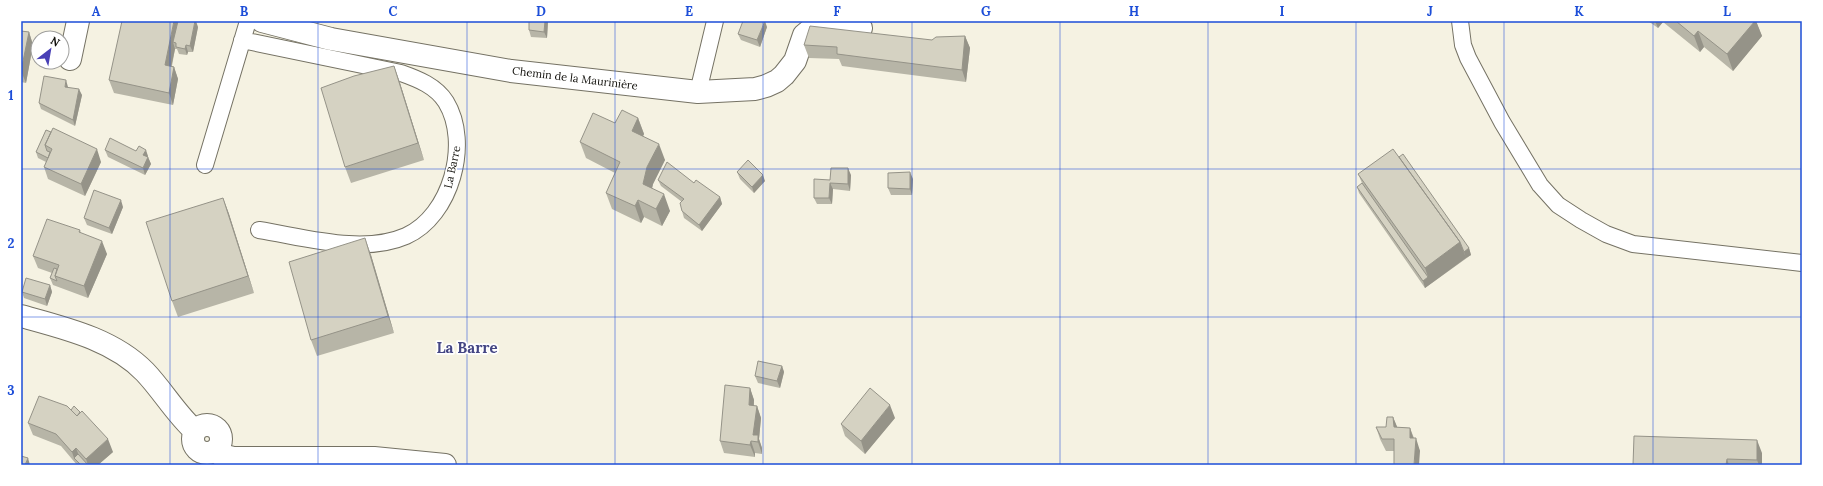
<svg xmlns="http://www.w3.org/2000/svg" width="1823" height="486" font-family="Lora,serif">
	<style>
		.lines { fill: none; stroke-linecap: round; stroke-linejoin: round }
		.service-casing { stroke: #757264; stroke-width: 18 }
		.minor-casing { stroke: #757264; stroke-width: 24 }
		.tertiary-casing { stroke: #757264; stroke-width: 24 }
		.service { stroke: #fff; stroke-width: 16 }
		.minor { stroke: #fff; stroke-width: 22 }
		.tertiary { stroke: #fff; stroke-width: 22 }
		.wall { fill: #b7b5a7 }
		.shaded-wall { fill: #959388 }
		.building { fill: #d5d2c2; stroke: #959388 }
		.grid { fill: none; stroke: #1d4ed8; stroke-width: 1; stroke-opacity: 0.55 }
		.labels { text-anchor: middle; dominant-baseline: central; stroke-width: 3.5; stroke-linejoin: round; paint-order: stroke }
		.street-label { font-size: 11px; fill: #0f0e09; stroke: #fff }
		.district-label { font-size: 15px; font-weight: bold; fill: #444684; stroke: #fff }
		.neatline { fill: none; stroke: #1d4ed8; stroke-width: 1.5 }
		.grid-label { font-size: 13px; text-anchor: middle; font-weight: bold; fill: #1d4ed8 }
	</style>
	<rect width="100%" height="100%" fill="#f5f2e2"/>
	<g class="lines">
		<!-- service casing -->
		<g class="service-casing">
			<path id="service" d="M1460 21 1463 45 1468 58 1502 122 1540 185 1558 205 1581 220 1606 234 1633 244 1802 263
				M242 40 401 73C418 79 436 86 446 102 471 143 451 216 406 236 363 255 304 237 259 230
				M698 92 715 21
				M205 165 248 21"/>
		</g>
		<!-- minor casing -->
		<g class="minor-casing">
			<path id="minor" d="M262 21 331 39 511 71 698 92 755 89 766 86 777 81 784 75 795 61 804 35C819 20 844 26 861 28
				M70 59 78 21
				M215 451 221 455 233 458H374L445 465"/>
		</g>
		<!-- tertiary casing -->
		<g class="tertiary-casing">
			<path id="tertiary" d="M21 316C64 328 113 339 145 372 163 391 176 414 195 431
				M193 439a14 14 0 1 1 28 0a14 14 0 1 1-28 0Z"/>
		</g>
		<!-- service -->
		<use href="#service" class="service"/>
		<!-- minor -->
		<use href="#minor" class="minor"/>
		<!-- tertiary -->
		<use href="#tertiary" class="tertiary"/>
	</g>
	<!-- wall -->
	<path class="wall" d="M529 21H548L547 38 531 37 529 30Z
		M1648 21H1756L1762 36 1733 71 1704 47 1700 52 1663 22 1658 28Z
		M198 27 193 52H188L187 55 179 54 177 49H175L172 66 174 67 178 79 173 105 114 93 109 80Z
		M767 27 760 47 741 40 738 34Z
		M21 31 29 32 33 45 26 83 21 82Z
		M965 36 970 48 966 82 842 66 839 59 809 58 804 45 932 40Z
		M394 66 400 83 424 160 351 183 345 167Z
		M68 87 82 95 75 126 41 109 39 103Z
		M638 118 644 134 643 136 665 160 653 184 652 189 670 211 662 226 644 217 641 223 612 209 606 193 615 173 586 158 580 142 615 123Z
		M46 130 101 162 85 196 48 179 44 167 46 162 38 158 36 152Z
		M105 150 136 151 148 156V157L151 164 145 175 108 157Z
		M737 172 765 181 754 193 740 179Z
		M1358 174 1469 248 1471 255 1425 288 1359 193 1357 187 1362 183Z
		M851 175 850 191 833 189 832 204H817L814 198 830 180Z
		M913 179 912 195H891L888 188Z
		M658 180 694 183 720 197 722 204 702 231 684 218 682 211V202L661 186Z
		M223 198 229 214 254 293 178 317 172 301Z
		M123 207 112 234 87 225 84 218Z
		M80 230 81 233 107 254 88 298 53 285 50 278 52 273 38 268 33 256Z
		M371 255 394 333 317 356 311 340Z
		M50 285 52 292 47 306 24 298 22 292Z
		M782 366 784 372 780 388 758 383 755 376Z
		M750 388 754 400V406H757L761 418 759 439 762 448V454L755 453V457L724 453 720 441Z
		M1393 417 1397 427 1410 428 1414 438 1420 451H1386L1380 439 1376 427H1386Z
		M895 418 865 454 845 436 841 424Z
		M28 423 113 452 98 465H77L61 446 33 435Z
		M1762 453V465H1633Z"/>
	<!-- shaded-wall -->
	<path class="shaded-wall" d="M174 21H180L173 42 175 49 169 77 165 65Z
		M195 21H196L198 27 193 52 190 46Z
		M545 21H548L547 38 544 32Z
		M765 21 767 27 760 47 757 40Z
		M1655 21H1663V22L1658 28Z
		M1755 21H1756L1762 36 1733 71 1727 54Z
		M1698 31 1704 47 1700 52 1694 36Z
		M29 32 33 45 26 83 21 71Z
		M965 36 970 48 966 82 962 70Z
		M186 45 188 52 187 55 185 49Z
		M394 66 400 83 424 160 418 143Z
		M174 67 178 79 173 105 169 93Z
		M66 80 68 87 67 93 65 87Z
		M79 89 82 95 75 126 73 120Z
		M638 118 644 134 638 147 632 131Z
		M659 144 665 160 653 184 649 200 643 184 647 167Z
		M97 149 101 162 85 196 81 184Z
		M146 150 148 156 145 162 143 155Z
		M148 157 151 164 145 175 143 168Z
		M848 168 851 175 850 191 848 184Z
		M910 172 913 179 912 195 910 189Z
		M763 175 765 181 754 193 752 187Z
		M830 183 833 189 832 204 829 198Z
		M664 194 670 211 662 226 656 209Z
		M720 197 722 204 702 231 699 225Z
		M223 198 229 214 254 293 248 276Z
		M121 200 123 207 112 234 109 228Z
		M638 200 644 217 641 223 635 206Z
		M365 238 371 255 394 333 388 316Z
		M102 241 107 254 88 298 84 286Z
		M1460 242 1466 258 1425 288 1423 281 1428 277 1425 268Z
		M1469 248 1471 255 1466 258 1464 252Z
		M50 285 52 292 47 306 45 299Z
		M782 366 784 372 780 388 777 381Z
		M750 388 754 400 753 417 749 405Z
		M890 405 895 418 865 454 861 441Z
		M757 406 761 418 759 439 762 448V454L758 442 753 435Z
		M1393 417 1398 429 1394 427Z
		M1410 428 1414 440 1410 438Z
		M1416 438 1420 451 1419 465H1414Z
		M108 439 113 452 98 465H88L86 459Z
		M1757 440 1762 453V465H1759L1757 460Z
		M751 441 755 453V457L750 445Z
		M76 448 81 461 74 458 72 452Z
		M28 458 30 465H25Z
		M1727 459 1729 465H1726Z"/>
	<!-- building -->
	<path class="building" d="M122 21H174L165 65 174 67 169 93 109 80Z
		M178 21H195L190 46 186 45 185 49 176 47V43L173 42Z
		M529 21H545L544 32 529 30Z
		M743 21H765L757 40 738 34Z
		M1676 21H1755L1727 54 1698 31 1694 36Z
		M810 26 932 40 936 37 965 36 962 70 837 54V47L804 45Z
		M21 31 29 32 21 71Z
		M394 66 418 143 345 167 321 88 354 76Z
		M44 76 66 80 65 87 79 89 73 120 39 103Z
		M622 110 638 118 632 131 659 144 647 167 643 184 664 194 656 209 638 200 635 206 606 193 620 162 580 142 593 113 615 123Z
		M53 128 97 149 81 184 44 167 52 149 45 145Z
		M46 130 51 132 45 145 47 151 50 152 48 158 36 152Z
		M110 138 136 151 139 146 146 150 143 155 148 157 143 168 105 150Z
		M1393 149 1460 242 1425 268 1358 174Z
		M1403 154 1469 248 1464 252 1460 242 1399 157Z
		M748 160 763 175 752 187 737 172Z
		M667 162 694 183 696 180 720 197 699 225 682 211 680 203 684 199 658 180Z
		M831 168H848V184L830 183 829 198H814V179L830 180Z
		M910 172V189L888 188V173Z
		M1362 183 1428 277 1423 281 1357 187Z
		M94 190 121 200 109 228 84 218Z
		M223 198 248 276 172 301 146 222Z
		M47 219 80 230 79 232 102 241 84 286 55 276 59 265 33 256Z
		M365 238 388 316 311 340 289 262Z
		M54 268 57 269 55 276 57 281 50 278Z
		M26 278 50 285 45 299 22 292Z
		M758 361 782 366 777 381 755 376Z
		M725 385 750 388 749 405 757 406 753 435H758V442L751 441 750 445 720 441Z
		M870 388 890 405 861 441 841 424Z
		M39 396 67 406 77 416 82 411 108 439 86 459 76 448 72 452 56 434 28 423Z
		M74 406 80 412 77 416 71 410Z
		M1387 417H1393L1394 427 1410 428V438H1416L1414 465H1394V439H1382L1376 427H1386Z
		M1634 436 1757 440V460L1727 459 1726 465H1633Z
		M78 454 88 465H81L74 458Z
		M21 456 28 458 25 465H21Z"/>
	<!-- grid -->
	<path class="grid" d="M170 21V465M318 21V465M467 21V465M615 21V465M763 21V465M912 21V465M1060 21V465M1208 21V465M1356 21V465M1504 21V465M1653 21V465M21 169H1802M21 317H1802"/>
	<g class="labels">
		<!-- street labels -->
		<g class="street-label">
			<text transform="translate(575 78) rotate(7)">Chemin de la Maurinière</text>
			<text transform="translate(452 167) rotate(-78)">La Barre</text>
		</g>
		<!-- district labels -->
		<g class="district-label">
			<text x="467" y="347">La Barre</text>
		</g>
	</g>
	<!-- border -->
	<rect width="1823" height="486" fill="none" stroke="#ffffff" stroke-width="44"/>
	<!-- north arrow -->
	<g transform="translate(50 50) rotate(31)"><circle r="19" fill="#ffffff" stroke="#9f9f9d"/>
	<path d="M0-3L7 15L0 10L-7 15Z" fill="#4940b6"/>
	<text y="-6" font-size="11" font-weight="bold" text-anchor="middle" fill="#0f0e09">N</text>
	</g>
	<rect x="22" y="22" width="1779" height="442" class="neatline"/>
	<g class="grid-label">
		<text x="96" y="16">A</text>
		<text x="244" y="16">B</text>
		<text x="393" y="16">C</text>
		<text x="541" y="16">D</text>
		<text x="689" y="16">E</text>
		<text x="837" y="16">F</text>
		<text x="986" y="16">G</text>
		<text x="1134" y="16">H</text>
		<text x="1282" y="16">I</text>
		<text x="1430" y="16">J</text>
		<text x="1579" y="16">K</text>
		<text x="1727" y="16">L</text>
		<text x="11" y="100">1</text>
		<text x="11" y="248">2</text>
		<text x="11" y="395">3</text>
	</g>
</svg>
